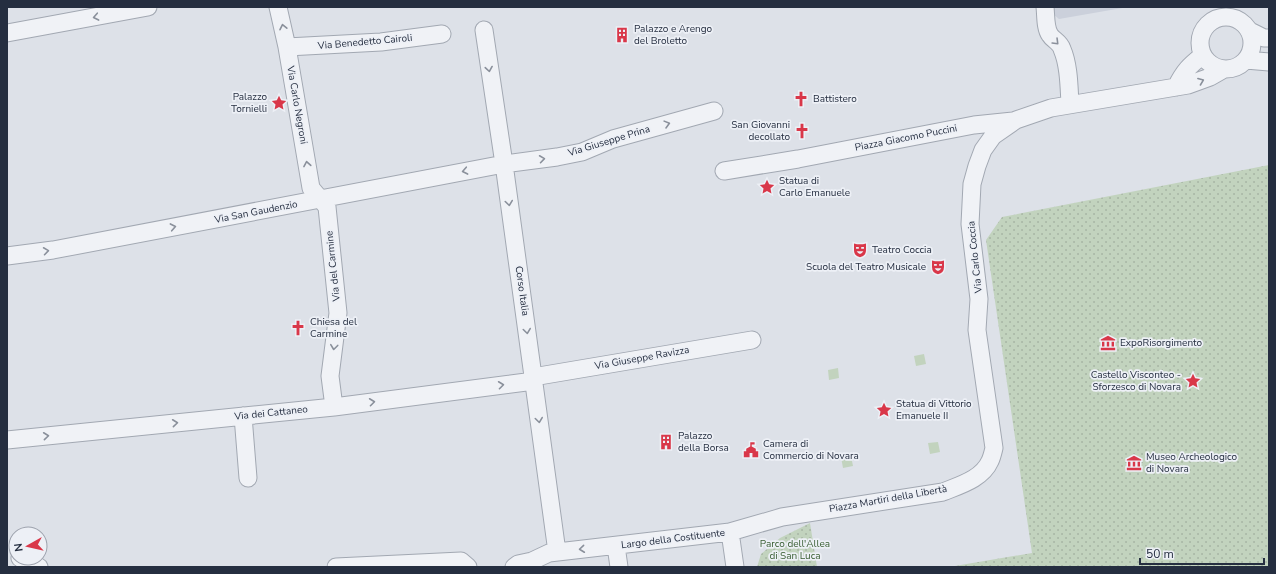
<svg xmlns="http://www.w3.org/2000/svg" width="1276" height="574" font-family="'Nunito Sans',sans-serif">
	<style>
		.built { fill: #cbd0db }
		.grass { fill: #c2d3be }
		.park { fill: url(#park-dots) }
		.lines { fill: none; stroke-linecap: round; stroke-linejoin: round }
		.minor-casing { stroke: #a2a8b2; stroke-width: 19 }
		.minor { stroke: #f0f2f6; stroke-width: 17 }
		.oneway { stroke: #8a909b }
		.labels { text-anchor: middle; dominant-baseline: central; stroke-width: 3.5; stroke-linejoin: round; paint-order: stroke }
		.poi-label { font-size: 10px; fill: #252e40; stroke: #edf0f6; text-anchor: start }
		.street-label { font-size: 10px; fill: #252e40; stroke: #edf0f6 }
		.park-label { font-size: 10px; fill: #385d31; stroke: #edf0f6 }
	</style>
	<defs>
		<pattern id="park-dots" width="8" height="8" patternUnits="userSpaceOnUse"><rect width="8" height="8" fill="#c2d3be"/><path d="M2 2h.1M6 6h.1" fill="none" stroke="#a7b5a4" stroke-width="1.8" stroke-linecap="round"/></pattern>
	</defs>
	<rect width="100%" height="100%" fill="#dde1e8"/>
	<!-- built -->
	<path class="built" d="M1052 7H1128L1059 19 1053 14Z"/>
	<!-- grass -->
	<path class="grass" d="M924 354 926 364 916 366 914 356Z
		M838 368 839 378 829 380 828 370Z
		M938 442 940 452 930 454 928 443Z
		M851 456 853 466 843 468 841 457Z"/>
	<!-- park -->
	<path class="park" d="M1269 165V567H949L1032 553 986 240 1002 217Z
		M810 523 817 567H757L761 554 780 538Z"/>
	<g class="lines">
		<!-- minor casing -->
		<g class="minor-casing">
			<path id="minor" d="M278 7 287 47 311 188 327 207 338 313 330 376 334 407
				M1045 7C1046 15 1045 28 1050 35 1053 40 1060 42 1062 49 1069 65 1069 87 1070 104
				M1200 43a26 26 0 1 1 52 0a26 26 0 1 1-52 0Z
				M484 30 504 164 557 552
				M1250 31 1264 38H1269
				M7 33 148 7
				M287 47 381 42 442 34
				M1246 60 1269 62
				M1176 87C1184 71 1189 66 1203 55
				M724 171 798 159 974 125 1013 121
				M7 256 53 250 504 164 557 157 582 152 613 139 714 111
				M533 377 752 340
				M243 416 248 478
				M7 440 334 407 534 381
				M730 532 735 567
				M616 546 619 567
				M20 558 39 567
				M336 567 461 561 468 567
				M514 567 518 564 532 561 549 553 730 532 782 517 943 492C960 485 982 479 990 461 992 457 993 452 994 448L977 330 979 299 970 224 972 184 977 166 983 150 993 136 1016 120 1051 108 1188 85 1210 77 1224 69"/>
		</g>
		<!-- minor -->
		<use href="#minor" class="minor"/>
	</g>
	<!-- one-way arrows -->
	<defs><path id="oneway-chevron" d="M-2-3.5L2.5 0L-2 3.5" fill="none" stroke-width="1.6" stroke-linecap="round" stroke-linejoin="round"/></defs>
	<g class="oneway">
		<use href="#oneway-chevron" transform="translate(96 17) rotate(169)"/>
		<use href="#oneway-chevron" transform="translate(283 27) rotate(-102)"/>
		<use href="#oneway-chevron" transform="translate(1056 42) rotate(45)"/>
		<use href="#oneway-chevron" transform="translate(489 69) rotate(81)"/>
		<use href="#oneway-chevron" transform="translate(1201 81) rotate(-21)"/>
		<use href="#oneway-chevron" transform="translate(667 124) rotate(-15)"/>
		<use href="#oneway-chevron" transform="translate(542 159) rotate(-8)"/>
		<use href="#oneway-chevron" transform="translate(307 164) rotate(-100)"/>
		<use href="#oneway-chevron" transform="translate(465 171) rotate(169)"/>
		<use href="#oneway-chevron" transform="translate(509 203) rotate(82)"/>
		<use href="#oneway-chevron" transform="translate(173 227) rotate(-11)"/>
		<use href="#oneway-chevron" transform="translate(46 251) rotate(-8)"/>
		<use href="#oneway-chevron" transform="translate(527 331) rotate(82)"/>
		<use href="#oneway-chevron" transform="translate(334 347) rotate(97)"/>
		<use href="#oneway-chevron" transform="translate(501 385) rotate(-7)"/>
		<use href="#oneway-chevron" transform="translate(372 402) rotate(-7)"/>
		<use href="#oneway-chevron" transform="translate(539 420) rotate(82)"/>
		<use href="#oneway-chevron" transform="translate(175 423) rotate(-6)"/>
		<use href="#oneway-chevron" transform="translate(46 436) rotate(-6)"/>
		<use href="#oneway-chevron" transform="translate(582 549) rotate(174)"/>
	</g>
	<!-- icons -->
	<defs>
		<g id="building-bare" transform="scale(1.2)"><path d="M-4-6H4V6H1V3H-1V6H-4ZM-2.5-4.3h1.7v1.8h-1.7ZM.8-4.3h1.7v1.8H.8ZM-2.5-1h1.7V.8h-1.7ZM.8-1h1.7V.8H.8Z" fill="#d93749" stroke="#edf0f6" stroke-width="2.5" paint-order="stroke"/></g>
		<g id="church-bare" transform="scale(1.2)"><path d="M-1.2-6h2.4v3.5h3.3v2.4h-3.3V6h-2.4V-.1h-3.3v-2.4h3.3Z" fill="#d93749" stroke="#edf0f6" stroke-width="2.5" paint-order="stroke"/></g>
		<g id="sight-bare" transform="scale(1.2)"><path d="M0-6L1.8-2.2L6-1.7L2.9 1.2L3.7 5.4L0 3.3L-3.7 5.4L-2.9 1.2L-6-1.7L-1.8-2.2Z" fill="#d93749" stroke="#edf0f6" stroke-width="2.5" paint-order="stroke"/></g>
		<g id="theatre-bare" transform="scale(1.2)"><path d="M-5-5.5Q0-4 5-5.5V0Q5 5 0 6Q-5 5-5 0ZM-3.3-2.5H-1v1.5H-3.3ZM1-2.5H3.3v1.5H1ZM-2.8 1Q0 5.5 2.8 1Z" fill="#d93749" stroke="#edf0f6" stroke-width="2.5" paint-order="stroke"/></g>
		<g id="museum-bare" transform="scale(1.2)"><path d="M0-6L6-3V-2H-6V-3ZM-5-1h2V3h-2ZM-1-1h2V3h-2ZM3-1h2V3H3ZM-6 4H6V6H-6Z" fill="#d93749" stroke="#edf0f6" stroke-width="2.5" paint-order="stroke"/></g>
		<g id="civic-bare" transform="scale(1.2)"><path d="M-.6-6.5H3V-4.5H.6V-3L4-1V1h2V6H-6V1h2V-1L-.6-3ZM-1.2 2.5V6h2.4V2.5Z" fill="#d93749" stroke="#edf0f6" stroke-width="2.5" paint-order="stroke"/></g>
	</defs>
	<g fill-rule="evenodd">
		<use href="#building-bare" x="622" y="35"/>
		<use href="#church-bare" x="801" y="99"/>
		<use href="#sight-bare" x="279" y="103"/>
		<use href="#church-bare" x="802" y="131"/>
		<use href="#sight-bare" x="767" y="187"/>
		<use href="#theatre-bare" x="860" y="250"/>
		<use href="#theatre-bare" x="938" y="267"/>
		<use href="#church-bare" x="298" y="328"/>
		<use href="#museum-bare" x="1108" y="343"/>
		<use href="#sight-bare" x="1193" y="381"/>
		<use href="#sight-bare" x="884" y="410"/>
		<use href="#building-bare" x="666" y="442"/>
		<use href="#civic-bare" x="751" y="450"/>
		<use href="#museum-bare" x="1134" y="463"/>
	</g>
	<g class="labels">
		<!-- poi labels -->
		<g class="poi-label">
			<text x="634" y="29">Palazzo e Arengo<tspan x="634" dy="12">del Broletto</tspan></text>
			<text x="267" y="97" text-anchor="end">Palazzo<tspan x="267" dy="12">Tornielli</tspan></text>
			<text x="813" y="99">Battistero</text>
			<text x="790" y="125" text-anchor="end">San Giovanni<tspan x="790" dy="12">decollato</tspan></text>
			<text x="779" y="181">Statua di<tspan x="779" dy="12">Carlo Emanuele</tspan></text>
			<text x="872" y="250">Teatro Coccia</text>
			<text x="926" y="267" text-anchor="end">Scuola del Teatro Musicale</text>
			<text x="310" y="322">Chiesa del<tspan x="310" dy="12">Carmine</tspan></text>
			<text x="1120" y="343">ExpoRisorgimento</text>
			<text x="1181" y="375" text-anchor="end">Castello Visconteo -<tspan x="1181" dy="12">Sforzesco di Novara</tspan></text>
			<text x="896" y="404">Statua di Vittorio<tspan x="896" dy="12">Emanuele II</tspan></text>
			<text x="678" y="436">Palazzo<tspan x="678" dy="12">della Borsa</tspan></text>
			<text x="763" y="444">Camera di<tspan x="763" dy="12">Commercio di Novara</tspan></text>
			<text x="1146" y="457">Museo Archeologico<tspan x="1146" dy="12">di Novara</tspan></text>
		</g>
		<!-- street labels -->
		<g class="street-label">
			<text transform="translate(365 42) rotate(-5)">Via Benedetto Cairoli</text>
			<text transform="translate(297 105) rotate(80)">Via Carlo Negroni</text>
			<text transform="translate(906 138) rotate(-11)">Piazza Giacomo Puccini</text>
			<text transform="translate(609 141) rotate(-17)">Via Giuseppe Prina</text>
			<text transform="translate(256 212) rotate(-11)">Via San Gaudenzio</text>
			<text transform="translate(975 257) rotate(-96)">Via Carlo Coccia</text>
			<text transform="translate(333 266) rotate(-96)">Via del Carmine</text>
			<text transform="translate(522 291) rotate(82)">Corso Italia</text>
			<text transform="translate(642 358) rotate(-10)">Via Giuseppe Ravizza</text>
			<text transform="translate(271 413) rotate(-6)">Via dei Cattaneo</text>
			<text transform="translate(888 499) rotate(-10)">Piazza Martiri della Libertà</text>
			<text transform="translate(673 539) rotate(-7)">Largo della Costituente</text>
		</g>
		<!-- park labels -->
		<g class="park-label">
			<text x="795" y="544">Parco dell'Allea<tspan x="795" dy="12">di San Luca</tspan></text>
		</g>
	</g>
	<!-- border -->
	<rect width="1276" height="574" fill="none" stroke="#252e40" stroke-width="16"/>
	<!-- north arrow -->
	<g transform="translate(28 546) rotate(262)"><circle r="19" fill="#edf0f6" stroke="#9da2ad"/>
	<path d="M0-3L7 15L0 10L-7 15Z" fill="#d93749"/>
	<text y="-6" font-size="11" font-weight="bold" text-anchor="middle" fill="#252e40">N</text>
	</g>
	<!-- scale -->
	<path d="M1140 558v6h124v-6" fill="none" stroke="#252e40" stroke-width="2"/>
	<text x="1146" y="558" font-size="12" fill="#252e40" stroke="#edf0f6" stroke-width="3" paint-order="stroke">50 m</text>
</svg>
